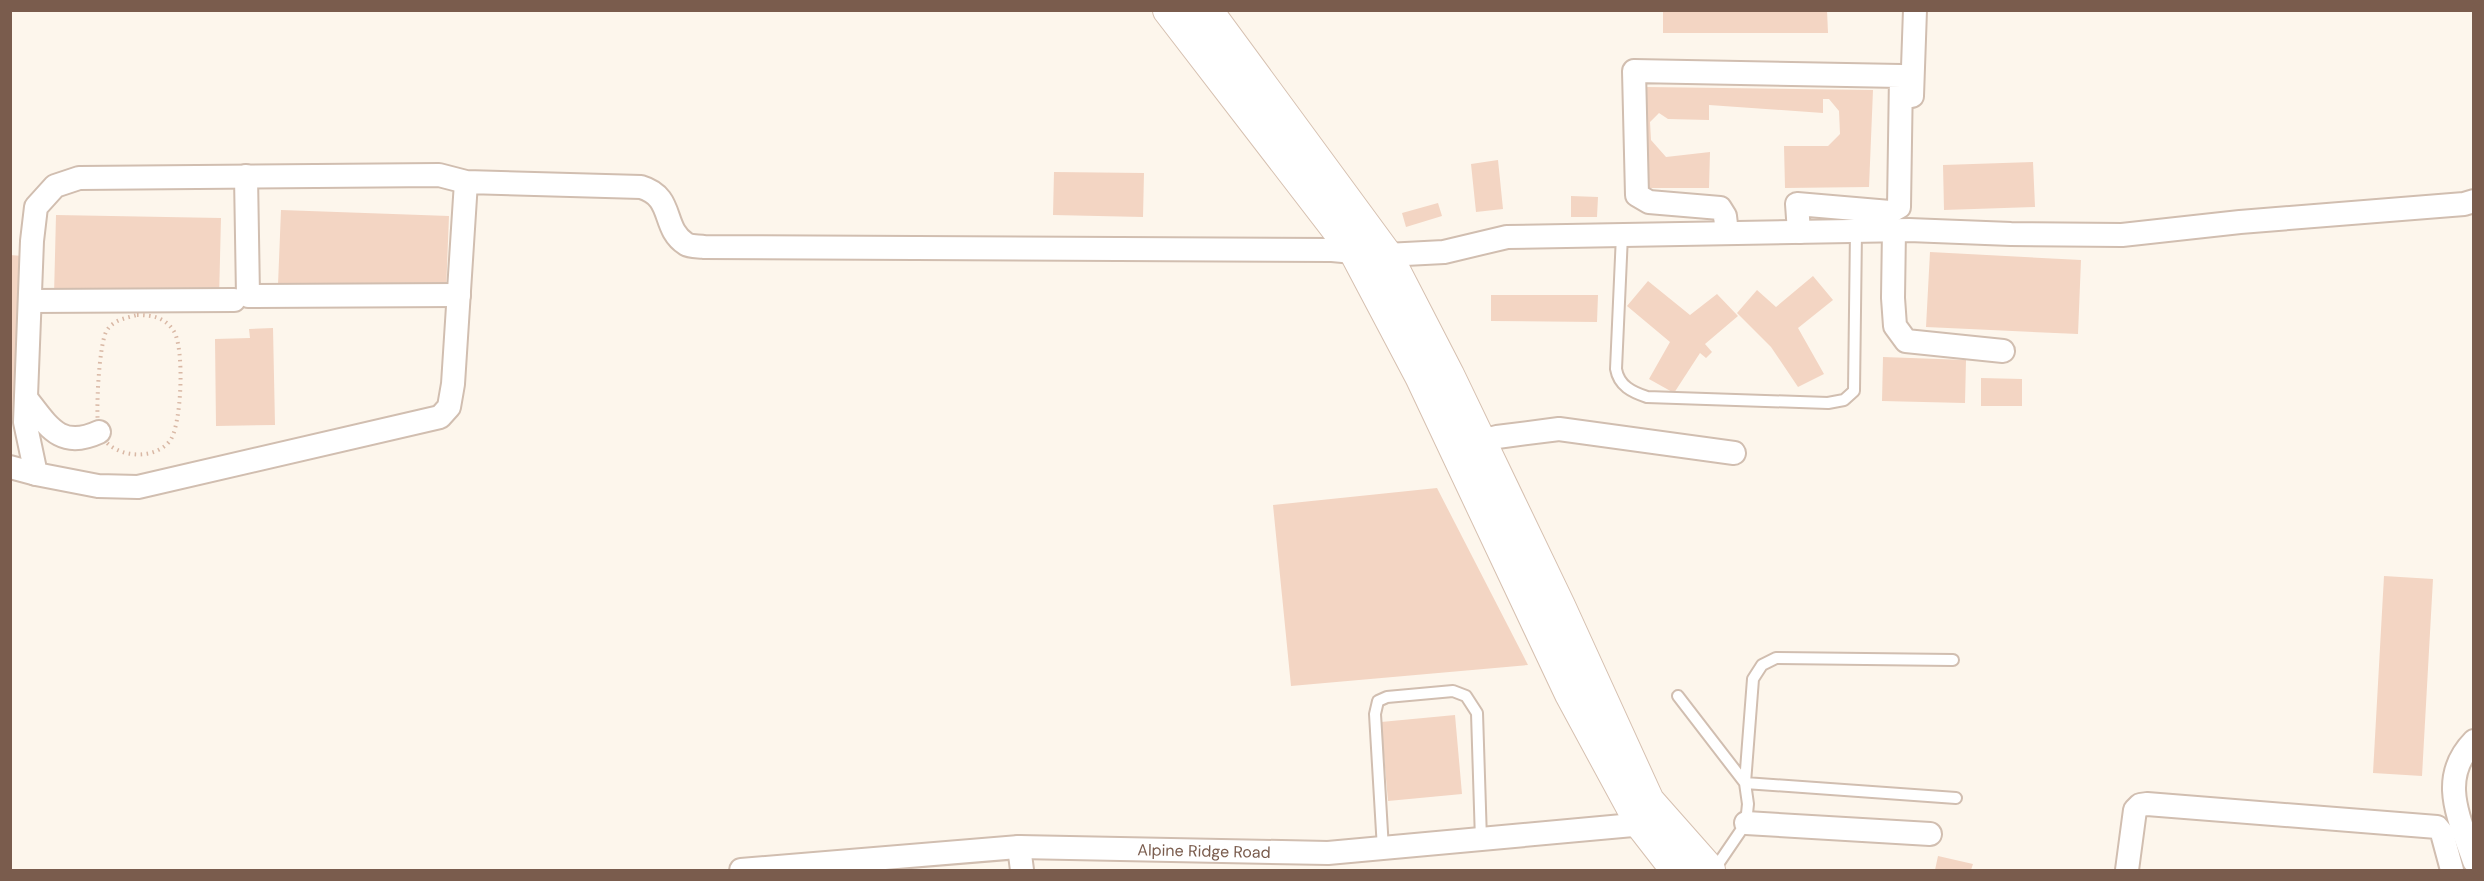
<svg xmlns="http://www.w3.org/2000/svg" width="2484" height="881" font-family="'DM Sans',sans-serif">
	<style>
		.building { fill: #f3d5c3 }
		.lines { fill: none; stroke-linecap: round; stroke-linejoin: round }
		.lane-casing { stroke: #d1beb0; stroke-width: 14 }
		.street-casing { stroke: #d1beb0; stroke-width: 26 }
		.secondary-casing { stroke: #d6c0b0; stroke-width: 34 }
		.path { stroke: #d9b8a5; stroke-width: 4; stroke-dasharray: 1.5 4.5; stroke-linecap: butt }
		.lane { stroke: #fff; stroke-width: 10 }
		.street { stroke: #fff; stroke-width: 22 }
		.secondary { stroke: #fff; stroke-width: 32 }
		.labels { text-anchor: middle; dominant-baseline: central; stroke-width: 4.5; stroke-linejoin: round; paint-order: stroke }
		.street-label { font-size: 16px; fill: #7a5c4d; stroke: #fffaf3 }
	</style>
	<rect width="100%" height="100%" fill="#fdf6ec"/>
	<!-- building -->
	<path class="building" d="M1663 10H1827L1828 33H1663Z
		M1646 87 1873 90 1869 187 1785 188 1784 146H1828L1840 134 1839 111 1829 99H1823V113L1709 105V120L1668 119 1659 113 1650 122 1651 140 1666 157 1710 152 1709 188H1642Z
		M1498 160 1503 209 1476 212 1471 164Z
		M2033 162 2035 207 1944 210 1943 165Z
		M1054 172 1144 173 1143 217 1053 215Z
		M1571 196 1598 197 1597 217H1571Z
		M1438 203 1442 216 1406 227 1402 213Z
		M281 210 449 216 446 292 278 285Z
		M56 215 221 218 219 299 54 296Z
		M1930 252 2081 260 2078 334 1926 327Z
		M10 255 23 256 18 420 10 419Z
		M1813 276 1833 300 1798 328 1824 374 1798 387 1771 347 1737 313 1757 290 1776 307Z
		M1648 281 1690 315 1717 294 1738 316 1705 344 1712 352 1706 358 1700 353 1674 393 1649 379 1670 342 1627 306Z
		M1491 295H1598L1597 322 1491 321Z
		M273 328 275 425 216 426 215 339 250 338 249 329Z
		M1883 357 1966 360 1965 403 1882 401Z
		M1981 378 2022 379V406H1981Z
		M1437 488 1528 665 1291 686 1273 505Z
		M2384 576 2433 579 2422 776 2373 773Z
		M1455 715 1462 794 1388 801 1381 722Z
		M1938 856 1973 864 1971 870H1935Z"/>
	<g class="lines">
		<!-- lane casing -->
		<g class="lane-casing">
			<path id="lane" d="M1622 235 1616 369C1619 386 1632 392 1647 397L1828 403 1844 400 1854 391 1856 231
				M1678 696 1745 783 1956 798
				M1383 849 1375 714 1378 701 1387 697 1453 691 1466 696 1477 713 1481 840
				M1714 870 1746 823 1748 804 1745 783 1753 679 1762 665 1776 658 1953 660"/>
		</g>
		<!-- street casing -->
		<g class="street-casing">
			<g id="street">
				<path d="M1912 96 1915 10"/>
				<path d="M246 176 248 296 459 295"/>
				<path d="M466 182 453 384 449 407 440 417 138 487 98 486 36 474 25 422 32 241 36 207 55 186 79 178 439 175 466 182 641 187C675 197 661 228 686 244 691 247 699 246 704 247L1332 250 1386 255 1444 252 1507 237 1909 230 2011 234 2122 235 2240 222 2464 204 2474 201"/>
				<path d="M1894 230 1893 298 1895 326 1906 341 2003 351"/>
				<path d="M1727 233 1725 216 1720 208 1649 202 1637 195 1634 71 1901 76 1899 207 1890 212 1797 204 1799 232"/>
				<path d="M30 301 234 300"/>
				<path d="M26 398C48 426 60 450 99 432"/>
				<path d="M1466 445 1497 437 1559 429 1734 453"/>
				<path d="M10 467 36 474"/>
				<path d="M2474 741C2437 779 2460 819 2474 861"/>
				<path d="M1746 823 1930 834"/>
				<path d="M1019 847 1022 870"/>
				<path id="s1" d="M741 870 1019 847 1328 853 1655 823"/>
				<path d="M2127 870 2135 810 2140 805 2147 804 2437 827 2442 833 2452 870"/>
			</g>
		</g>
		<!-- secondary casing -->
		<g class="secondary-casing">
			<path id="secondary" d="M1169 10 1356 253 1421 376 1571 694 1642 825 1677 870
				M1206 10 1386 255 1448 375 1559 606 1648 801 1709 870"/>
		</g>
		<!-- path -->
		<path class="path" d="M137 315C152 315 164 317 173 330 185 345 182 428 169 442 154 459 123 458 107 443 104 440 101 436 99 432 95 416 99 346 106 332 112 320 126 318 137 315Z"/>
		<!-- lane -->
		<use href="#lane" class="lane"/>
		<!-- street -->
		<use href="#street" class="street"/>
		<!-- secondary -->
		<use href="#secondary" class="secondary"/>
	</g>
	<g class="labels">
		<!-- street labels -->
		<g class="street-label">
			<text stroke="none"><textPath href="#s1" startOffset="464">Alpine Ridge Road</textPath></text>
		</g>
	</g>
	<!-- border -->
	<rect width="2484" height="881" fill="none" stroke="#7a5c4d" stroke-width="24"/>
</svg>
